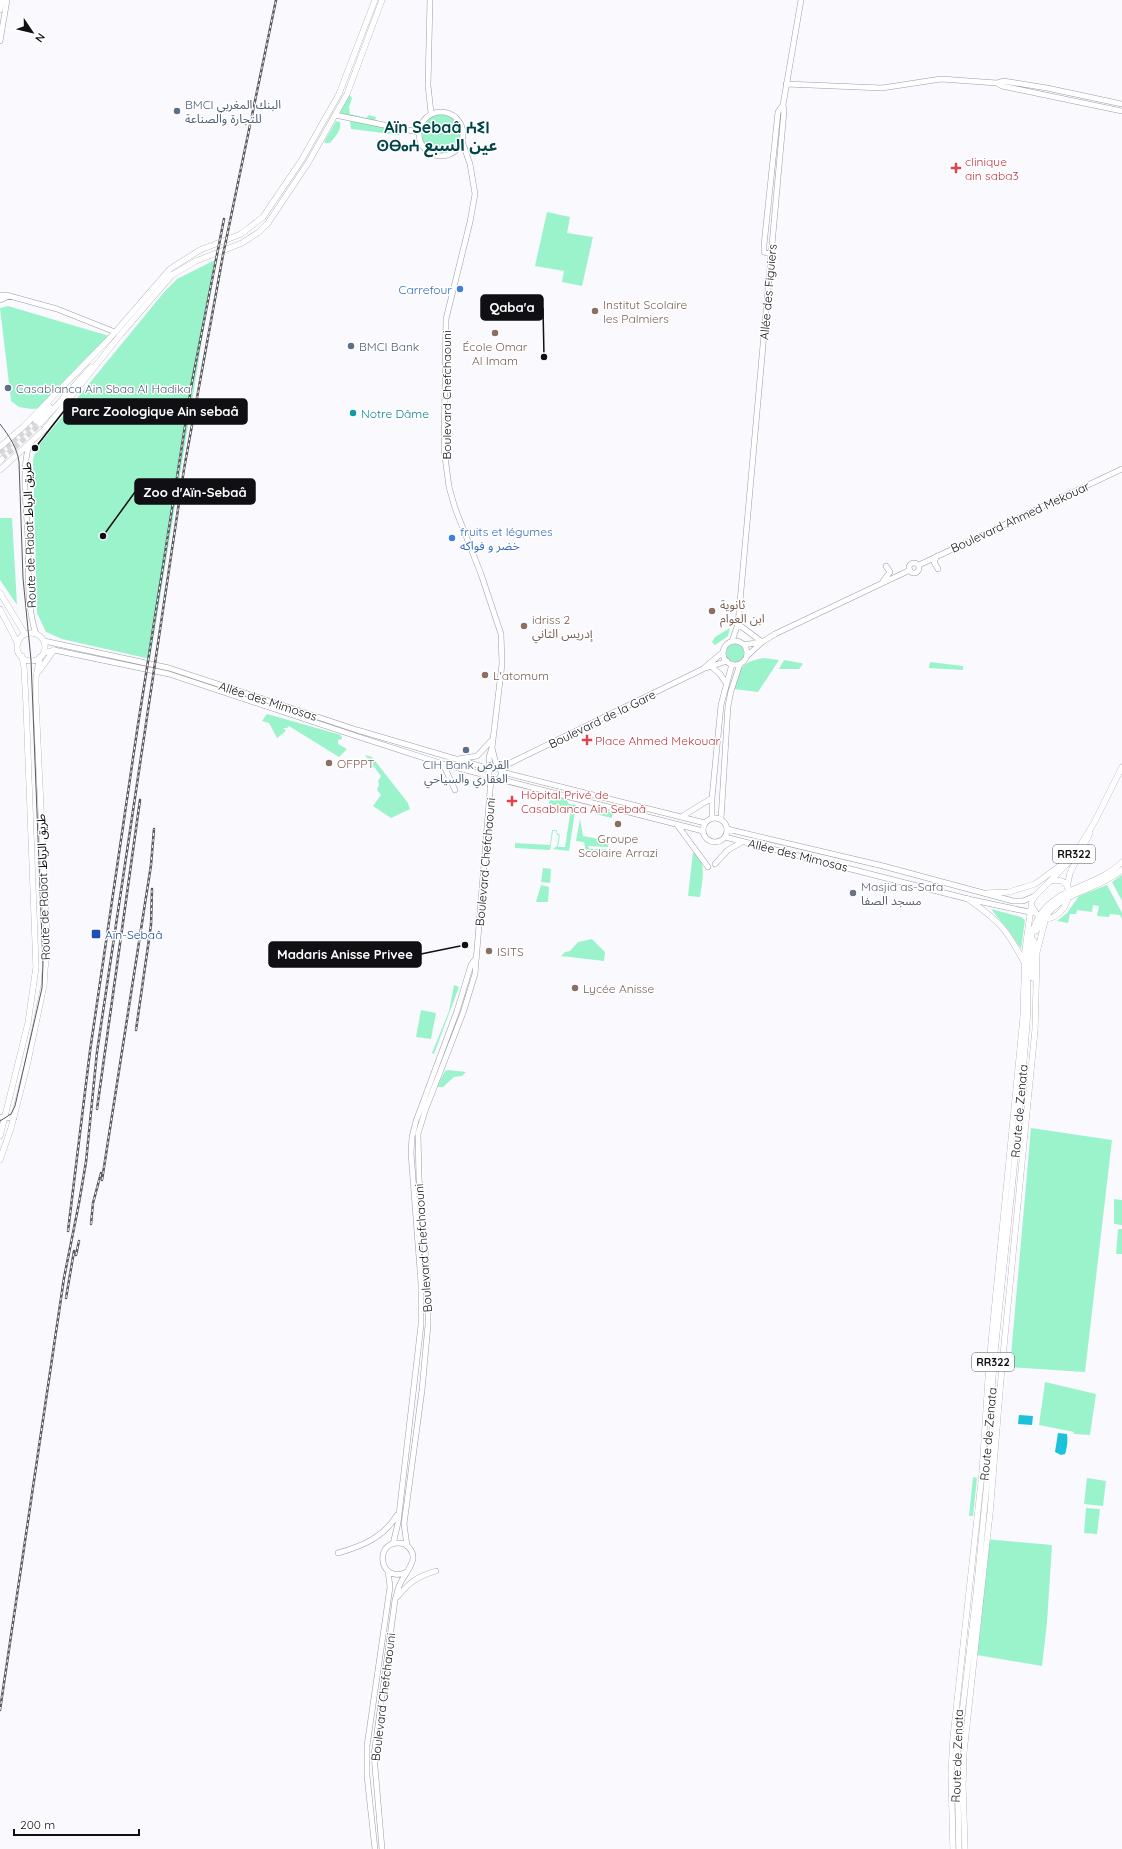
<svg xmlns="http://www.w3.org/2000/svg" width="1122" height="1849" font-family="Quicksand,'Noto Sans Arabic','Noto Sans Tifinagh',sans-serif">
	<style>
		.green { fill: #9bf3cb }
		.water { fill: #1bc2da }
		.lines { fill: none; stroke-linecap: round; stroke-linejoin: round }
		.primary-tunnel { stroke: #d7d6db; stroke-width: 5.5; stroke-dasharray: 5.5 3; stroke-linecap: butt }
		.secondary-casing { stroke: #9e9ca6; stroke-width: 6 }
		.primary-casing { stroke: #9e9ca6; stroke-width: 6 }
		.secondary { stroke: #fff; stroke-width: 5 }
		.primary { stroke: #fff; stroke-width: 5.5 }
		.tram { stroke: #5a595e; stroke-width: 1 }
		.rail-casing { stroke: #5a595e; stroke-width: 2.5 }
		.rail { stroke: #fff; stroke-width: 1; stroke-dasharray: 3; stroke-linecap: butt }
		.service-dot { fill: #5c6f8a; stroke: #fff; stroke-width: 1.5 }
		.health-dot { fill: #e0444e; stroke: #fff; stroke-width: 1.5 }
		.shop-dot { fill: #3f7fe0; stroke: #fff; stroke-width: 1.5 }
		.education-dot { fill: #8d6e63; stroke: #fff; stroke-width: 1.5 }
		.culture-dot { fill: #0f9aa8; stroke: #fff; stroke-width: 1.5 }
		.worship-dot { fill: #6b7280; stroke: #fff; stroke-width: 1.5 }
		.transit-dot { fill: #1a4fb4; stroke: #fff; stroke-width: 1.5 }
		.labels { text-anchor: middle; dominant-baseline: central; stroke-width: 3; stroke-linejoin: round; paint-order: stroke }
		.shield { fill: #fff; stroke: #58575a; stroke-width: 1 }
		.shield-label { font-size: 11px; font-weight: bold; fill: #100f13 }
		.service-label { font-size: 12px; fill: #4e5e75; stroke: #fff; text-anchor: start }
		.health-label { font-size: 12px; fill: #be3a42; stroke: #fff; text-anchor: start }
		.shop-label { font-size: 12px; fill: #366cbe; stroke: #fff; text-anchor: end }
		.street-label { font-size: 12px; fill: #100f13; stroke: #fff }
		.education-label { font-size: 12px; fill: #785e54; stroke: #fff; text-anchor: start }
		.culture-label { font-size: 12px; fill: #0d838f; stroke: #fff; text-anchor: start }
		.worship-label { font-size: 12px; fill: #5b616d; stroke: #fff; text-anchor: start }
		.transit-label { font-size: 12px; fill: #164399; stroke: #fff; text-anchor: start }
		.district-label { font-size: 16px; font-weight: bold; fill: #014547; stroke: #fff }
		.leader { fill: none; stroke: #100f13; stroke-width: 1.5 }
		.callout-dot { fill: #100f13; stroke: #fff; stroke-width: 1.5 }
		.callout { fill: #100f13; stroke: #100f13; stroke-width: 1.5 }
		.callout-label { font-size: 13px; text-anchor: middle; font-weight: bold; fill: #fff }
	</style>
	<rect width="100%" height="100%" fill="#faf9fe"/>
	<!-- green -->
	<path class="green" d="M349 94 352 98 349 107 350 114 366 118 369 115 376 117 375 121 339 114Z
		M420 134a20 20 0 1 1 40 0a20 20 0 1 1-40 0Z
		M336 121 340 122C342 130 335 137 330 143H326L324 142Z
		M350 121 399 129 400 135 351 129Z
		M547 212 570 217 567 233 593 237 582 286 562 282 564 271 535 266Z
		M215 260 150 659 62 639 46 632 37 613 33 459 38 446 165 291 177 279Z
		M8 306 109 336 78 375 45 408 32 409 19 407 11 401 0 308Z
		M0 518H12L17 605 0 580Z
		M730 628 728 636 715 645 712 642 715 637Z
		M726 653a9 9 0 1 1 18 0a9 9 0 1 1-18 0Z
		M764 658 779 660 758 692 734 689C740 668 741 662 764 658Z
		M784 660 801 663 803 664 799 669H779Z
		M930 662 963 666V670L929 668Z
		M267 714 341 735 342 739 338 740V744L347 749 339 757 289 726 287 728H283L286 731 277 738 269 723 262 721Z
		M365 755 372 757 408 803 410 809 391 818 373 806 381 795 377 790 379 785 378 781 381 776Z
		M556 798 566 799 569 804 576 805 569 851 553 849 557 846 559 835H557L556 831H553L550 850 515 848V843L550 845 552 830H557V833L560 835 558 847H565L571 808 549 804V800Z
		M601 808 610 812 614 811 615 814 612 815V818L595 814V810L598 811Z
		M580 819 583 836 609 841 608 847 588 846 590 849H607L606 854 601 856 586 851 584 842 576 841Z
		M693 852C708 861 702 881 700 897L688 896Z
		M543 868 551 869 550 883 541 882Z
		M1122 875V901L1112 882Z
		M541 885 549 887 548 902H536Z
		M1107 885 1122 913V919L1120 915 1110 914 1109 917 1097 916 1099 906 1093 905 1092 912 1077 910 1076 914H1070L1068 923 1057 921 1067 913 1079 896Z
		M991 909 1021 917 1025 920 1021 949 1009 931Z
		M592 939 605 952 604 961 561 956 565 952 570 951 578 942Z
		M454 985 459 987 434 1054 432 1053 449 1011Z
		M421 1010 436 1013 431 1039 416 1037Z
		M448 1070 466 1072 462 1076 454 1077 443 1087H437L445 1071Z
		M1031 1128 1112 1140 1085 1372 1010 1367Z
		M1114 1199 1122 1200V1225L1114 1224Z
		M1118 1229H1122V1254H1116Z
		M1045 1382 1096 1394 1090 1435 1074 1434V1432L1039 1425Z
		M973 1477 977 1478 973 1516H969Z
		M1087 1478 1106 1481 1103 1506 1084 1504Z
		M1086 1508 1100 1509 1097 1534 1084 1533Z
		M986 1539 1052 1545 1047 1623 1042 1666 971 1654Z"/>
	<!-- water -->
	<path class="water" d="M1019 1415 1033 1416 1032 1425 1018 1424Z
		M1058 1433 1067 1434C1068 1440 1067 1449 1065 1454L1061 1455 1055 1452Z"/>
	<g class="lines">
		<!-- primary-tunnel -->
		<path class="primary-tunnel" d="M0 453 36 421
			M2 459 40 424"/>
		<!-- secondary casing -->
		<g class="secondary-casing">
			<path id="secondary" d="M430 0 428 85 431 113
				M0 10 2 0
				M0 41 7 0
				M997 83 1002 86 1122 111
				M786 84 882 88 941 79 997 83 1003 81 1047 88 1122 104
				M419 134a22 22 0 1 1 44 0a22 22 0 1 1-44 0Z
				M335 115 418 132
				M462 141 470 164 475 194 470 222 446 319 444 449 449 487 455 508 481 574 501 634 502 664 492 748 495 760 502 774 498 780 491 779 488 774 490 769 494 767H499
				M771 254 764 252V245L778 112 783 105
				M0 295H6L57 309 115 332
				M0 300 9 296
				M29 445C21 470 27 512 28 539 29 570 26 604 36 634
				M937 556 934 562 938 569
				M909 568a5 5 0 1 1 10 0a5 5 0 1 1-10 0Z
				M919 565 1122 469
				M883 581 890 572 886 566
				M738 624 762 642
				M44 641 169 668 357 730 490 769
				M732 641 738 624 784 111 783 105 801 0
				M723 653a12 12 0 1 1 24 0a12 12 0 1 1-24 0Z
				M744 645 761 642
				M44 653 54 650 169 674 356 736 443 764 489 776
				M747 656 762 642 775 634 910 570
				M712 667 720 674 726 683
				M706 668 727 661
				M458 759 477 756 492 740
				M443 764 455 790
				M490 768 489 757 492 748
				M500 768 703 669 723 652
				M502 772 705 823
				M499 779 703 831
				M681 817 712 798
				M703 830a12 12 0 1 1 24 0a12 12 0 1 1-24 0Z
				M712 818V798L721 705 732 664
				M721 819 728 706 731 691 740 664
				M678 826 708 867
				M727 829 883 866 1013 901H1023L1035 896
				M725 837 968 899 1034 913
				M715 864 728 850 742 842
				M0 1117 14 1118
				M393 1544 398 1523 421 1325V1283L411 1153 412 1137 416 1121 457 1011 471 965 476 958
				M407 1546 404 1524 422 1390 428 1325V1285L419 1178 418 1134 425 1111 463 1013 475 974 491 779
				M338 1553C363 1546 384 1537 397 1515
				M397 1597C410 1582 416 1577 436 1571
				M375 1849 367 1776V1746L390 1587 388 1571
				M382 1849 374 1755 395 1600C397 1594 398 1587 401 1582 408 1568 422 1557 405 1544 373 1535 377 1586 407 1572"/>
		</g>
		<!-- primary casing -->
		<g class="primary-casing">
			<path id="primary" d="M36 421 49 406
				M40 424 91 367
				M0 447 23 427 110 338 170 269 200 250 241 234 263 217 301 161 339 94 375 0
				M0 461 2 459
				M0 470 45 429 121 334 172 275 196 261 242 243 259 232 268 223 308 163 347 94 382 0
				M0 593 25 634
				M0 609 18 644
				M17 647a14 14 0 1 1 28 0a14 14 0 1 1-28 0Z
				M39 671 54 650
				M1067 887 1070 873 1090 833
				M987 893 1009 892 1035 884 1071 858
				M968 899C999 921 1006 928 1024 962
				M1032 907 1039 917C1066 928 1084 873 1050 881
				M1036 931C1057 889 1091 895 1122 870
				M1033 978 1034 941
				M0 1136 28 1023 36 967 26 703 24 667 22 656
				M0 1160 11 1128 27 1066 44 985 47 939 36 702V677L40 657
				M991 1403 994 1362C1005 1249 1019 1135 1027 1022 1030 990 1022 942 1040 915 1059 886 1099 886 1122 862
				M953 1849 951 1774 953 1738 982 1473 989 1364 1023 1018 1025 950 1032 901 1035 896 1066 865 1075 854 1094 823 1122 767
				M959 1849 957 1757 976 1595 995 1399
				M965 1849 963 1785 964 1752 990 1513 1002 1366 1035 1030 1037 952 1045 921"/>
		</g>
		<!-- secondary -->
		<use href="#secondary" class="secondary"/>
		<!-- primary -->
		<use href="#primary" class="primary"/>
		<!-- tram -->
		<path class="tram" d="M0 424C9 436 17 447 19 462L23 578 31 660 43 964 42 988 15 1106 11 1114 0 1121"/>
		<!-- rail casing -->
		<g class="rail-casing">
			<path id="rail" d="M136 1030 151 925 152 889
				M97 1109 140 800
				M102 1180 151 865 154 829
				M91 1224 93 1203 101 1173
				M68 1231 90 1051 137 731 192 382 224 219
				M76 1255 79 1241
				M66 1298 74 1251
				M0 1710 64 1278 79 1203 86 1162 97 1052 184 469 223 255 276 0"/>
		</g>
		<!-- rail -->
		<use href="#rail" class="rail"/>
	</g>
	<!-- markers -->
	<g class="service-dot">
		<circle cx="177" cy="111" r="4"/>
		<circle cx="351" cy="346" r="4"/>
		<circle cx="8" cy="388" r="4"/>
		<circle cx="466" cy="750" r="4"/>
	</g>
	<g class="health-dot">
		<path d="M954 162h4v4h4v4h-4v4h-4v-4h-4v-4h4z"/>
		<path d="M585 734h4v4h4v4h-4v4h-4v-4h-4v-4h4z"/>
		<path d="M510 795h4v4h4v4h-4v4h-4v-4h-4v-4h4z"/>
	</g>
	<g class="shop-dot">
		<circle cx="460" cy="289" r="4"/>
		<circle cx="452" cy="538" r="4"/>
	</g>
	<g class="education-dot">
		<circle cx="595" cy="311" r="4"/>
		<circle cx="495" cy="333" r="4"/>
		<circle cx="712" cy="611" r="4"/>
		<circle cx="524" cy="626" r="4"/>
		<circle cx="485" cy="675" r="4"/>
		<circle cx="329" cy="763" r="4"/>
		<circle cx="618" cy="824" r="4"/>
		<circle cx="489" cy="951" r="4"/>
		<circle cx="575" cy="988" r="4"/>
	</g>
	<circle class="culture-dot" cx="353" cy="413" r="4"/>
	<circle class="worship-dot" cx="853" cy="893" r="4"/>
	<rect class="transit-dot" x="91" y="929" width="10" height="10" rx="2"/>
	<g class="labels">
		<!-- shield labels -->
		<g class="shield">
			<rect x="1053" y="845" width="42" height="18" rx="3"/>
			<rect x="972" y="1353" width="42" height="18" rx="3"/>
		</g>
		<g class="shield-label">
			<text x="1074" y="854">RR322</text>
			<text x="993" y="1362">RR322</text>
		</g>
		<!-- service labels -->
		<g class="service-label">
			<text x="185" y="104">BMCI البنك المغربي<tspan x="185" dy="14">للتجارة والصناعة</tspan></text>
			<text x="359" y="346">BMCI Bank</text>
			<text x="16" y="388">Casablanca Ain Sbaa Al Hadika</text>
			<text x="466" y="764" text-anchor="middle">CIH Bank القرض<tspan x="466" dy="14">العقاري والسياحي</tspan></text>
		</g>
		<!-- health labels -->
		<g class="health-label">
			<text x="965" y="161">clinique<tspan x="965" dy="14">ain saba3</tspan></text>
			<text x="595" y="740">Place Ahmed Mekouar</text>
			<text x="521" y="794">Hôpital Privé de<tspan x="521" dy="14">Casablanca Aîn Sebaâ</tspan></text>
		</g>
		<!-- shop labels -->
		<g class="shop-label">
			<text x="452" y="289">Carrefour</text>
			<text x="460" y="531" text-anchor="start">fruits et légumes<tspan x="460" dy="14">خضر و فواكه</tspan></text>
		</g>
		<!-- street labels -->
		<g class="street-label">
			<text transform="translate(768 292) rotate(-85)">Allée des Figuiers</text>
			<text transform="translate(446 395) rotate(-90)">Boulevard Chefchaouni</text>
			<text transform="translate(1020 517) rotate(-25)">Boulevard Ahmed Mekouar</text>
			<text transform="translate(29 535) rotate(-92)">Route de Rabat طريق الرباط</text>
			<text transform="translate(268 701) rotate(18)">Allée des Mimosas</text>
			<text transform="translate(602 719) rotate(-26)">Boulevard de la Gare</text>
			<text transform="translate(798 855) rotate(14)">Allée des Mimosas</text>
			<text transform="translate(485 862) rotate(-85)">Boulevard Chefchaouni</text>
			<text transform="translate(43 887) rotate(-92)">Route de Rabat طريق الرباط</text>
			<text transform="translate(1019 1111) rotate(-85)">Route de Zenata</text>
			<text transform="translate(423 1248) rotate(-94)">Boulevard Chefchaouni</text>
			<text transform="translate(988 1434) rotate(-85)">Route de Zenata</text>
			<text transform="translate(383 1697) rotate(-83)">Boulevard Chefchaouni</text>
			<text transform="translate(957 1756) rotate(-88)">Route de Zenata</text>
		</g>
		<!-- education labels -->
		<g class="education-label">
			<text x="603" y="304">Institut Scolaire<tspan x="603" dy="14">les Palmiers</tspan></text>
			<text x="495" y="346" text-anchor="middle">École Omar<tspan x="495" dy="14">Al Imam</tspan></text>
			<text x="720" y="604">ثانوية<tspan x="720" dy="14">ابن العوام</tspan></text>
			<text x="532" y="619">idriss 2<tspan x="532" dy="14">إدريس الثاني</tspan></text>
			<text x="493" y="675">L'atomum</text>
			<text x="337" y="763">OFPPT</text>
			<text x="618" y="838" text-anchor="middle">Groupe<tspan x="618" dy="14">Scolaire Arrazi</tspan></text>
			<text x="497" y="951">ISITS</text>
			<text x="583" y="988">Lycée Anisse</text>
		</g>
		<!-- culture labels -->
		<g class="culture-label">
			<text x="361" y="413">Notre Dâme</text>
		</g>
		<!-- worship labels -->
		<g class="worship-label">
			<text x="861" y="886">Masjid as-Safa<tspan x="861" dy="14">مسجد الصفا</tspan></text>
		</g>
		<!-- transit labels -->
		<g class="transit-label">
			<text x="105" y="934">Aïn-Sebaâ</text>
		</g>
		<!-- district labels -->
		<g class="district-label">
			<text x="437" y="127">Aïn Sebaâ ⵄⵉⵏ<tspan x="437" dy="18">ⵙⴱⴰⵄ عين السبع</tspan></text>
		</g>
	</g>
	<!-- callouts -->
	<path class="leader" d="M544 357L543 308M35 448L64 411M103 536L135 492M465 945L421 954"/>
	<g class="callout-dot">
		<circle cx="544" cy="357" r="4"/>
		<circle cx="35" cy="448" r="4"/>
		<circle cx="103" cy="536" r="4"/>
		<circle cx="465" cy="945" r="4"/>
	</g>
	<g class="callout">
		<rect x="481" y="295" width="62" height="25" rx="4"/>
		<rect x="64" y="399" width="183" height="25" rx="4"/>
		<rect x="135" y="479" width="120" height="25" rx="4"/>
		<rect x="269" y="942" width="152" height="25" rx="4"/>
	</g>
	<g class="callout-label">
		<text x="512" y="312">Qaba'a</text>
		<text x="155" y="416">Parc Zoologique Ain sebaâ</text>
		<text x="195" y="497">Zoo d'Aïn-Sebaâ</text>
		<text x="345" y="959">Madaris Anisse Privee</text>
	</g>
	<!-- north arrow -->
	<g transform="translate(32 32) rotate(125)" stroke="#ffffff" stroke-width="3" paint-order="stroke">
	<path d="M0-3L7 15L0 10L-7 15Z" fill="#100f13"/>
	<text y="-6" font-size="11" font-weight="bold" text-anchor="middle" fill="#100f13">N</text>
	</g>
	<!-- scale -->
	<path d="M14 1829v6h125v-6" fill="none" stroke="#100f13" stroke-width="2"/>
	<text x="20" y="1829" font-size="12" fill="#100f13" stroke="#ffffff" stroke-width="3" paint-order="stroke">200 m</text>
</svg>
